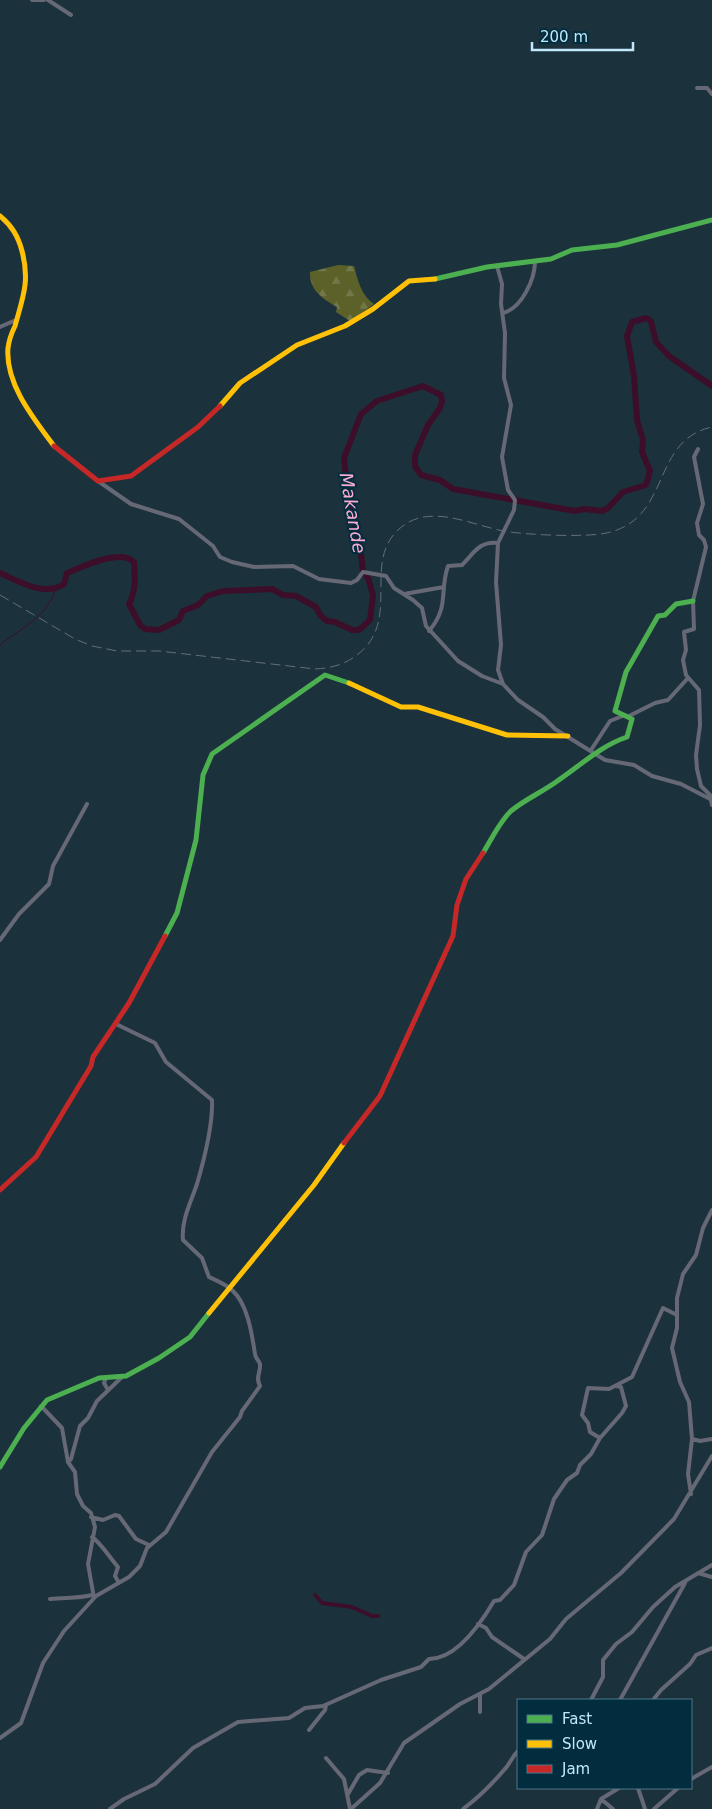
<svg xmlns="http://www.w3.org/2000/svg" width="712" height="1809" font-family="'DejaVu Sans',sans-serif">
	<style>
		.forest { fill: url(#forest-firs) }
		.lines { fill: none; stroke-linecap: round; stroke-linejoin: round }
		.stream { stroke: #3c0e2a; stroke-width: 1 }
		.canal { stroke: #3c0e2a; stroke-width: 4 }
		.river { stroke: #3c0e2a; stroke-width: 6 }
		.street { stroke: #676876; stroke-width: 4 }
		.fast { stroke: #4caf50; stroke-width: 5 }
		.slow { stroke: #ffc107; stroke-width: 5 }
		.jam { stroke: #c62828; stroke-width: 5 }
		.rail { stroke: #636e7a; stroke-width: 1; stroke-dasharray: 10 5; stroke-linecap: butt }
		.labels { text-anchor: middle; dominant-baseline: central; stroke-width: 4; stroke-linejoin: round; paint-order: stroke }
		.water-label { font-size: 18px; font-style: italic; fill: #fdacd1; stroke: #012d3e }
	</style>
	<defs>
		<pattern id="forest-firs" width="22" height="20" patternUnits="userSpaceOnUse" patternTransform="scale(1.25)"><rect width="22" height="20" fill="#5c612a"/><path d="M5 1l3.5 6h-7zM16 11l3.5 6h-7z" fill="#72784a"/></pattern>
	</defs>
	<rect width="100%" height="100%" fill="#1b323c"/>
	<!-- forest -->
	<path class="forest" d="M338 265 354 266C358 281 361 295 374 304L350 321 336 312 337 307C323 299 309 290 310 272Z"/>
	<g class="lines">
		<!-- stream -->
		<path class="stream" d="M0 645C22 627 46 618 55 590"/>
		<!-- canal -->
		<path class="canal" d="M315 1595 322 1603 352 1607 372 1616H378"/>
		<!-- river -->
		<path class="river" d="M0 573C20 582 44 597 64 584L67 573C82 567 120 548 134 562 135 576 136 592 129 604L140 625 145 629 159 630 179 620 183 611 198 605 207 596 223 591 272 589 283 595 296 596 316 607 320 615 327 621 335 622 352 630H359L370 620 373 595 368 578 363 572 360 544 349 506 344 458 361 414 377 401 423 386 441 395 442 401 440 408 428 425 415 455V466L421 475 440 480 453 489 575 511 584 509 602 511 608 508 623 492 646 485 650 471 642 452 643 440 637 420 634 376 627 336 632 322 646 318 651 321 656 342 669 356 712 386"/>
		<!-- street -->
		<path class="street" d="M32 0H44
			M48 0 71 15
			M697 88H707L712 94
			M497 266 502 284 501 304 505 333 504 378 511 405 502 457 508 490 515 500 514 510 498 543 496 582 501 645 498 670 503 684 518 700 543 717 555 729 605 760 634 765 652 776 681 784 712 800
			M503 313C522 308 535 279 535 261
			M0 327 16 320
			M698 449 694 457 703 504 697 523 699 535 704 540 706 547 693 601 694 629 684 632 686 650 683 660 686 675 699 690 700 725 696 755 697 769 701 786 710 795 712 805
			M98 481 131 504 179 519 213 546 220 557 232 562 254 567 293 566 319 579 351 583 357 580 363 572 386 576 394 588 413 600 422 608 426 626 458 661 482 676 503 684
			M404 594 444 587
			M429 631C450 606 439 592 448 566L462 565C474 553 479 541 498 543
			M629 716 655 703 668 700 688 678
			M591 750 610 721 625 715
			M0 940 19 914 49 884 53 866 87 804
			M106 1378 104 1383 108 1390
			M41 1406 62 1428 68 1462 75 1472 77 1494 83 1506 91 1513 95 1527 88 1564 94 1598
			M600 1438 590 1432 588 1423 582 1415 588 1388 609 1389 632 1377 663 1308 677 1315
			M692 1439 700 1441 712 1439
			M68 1462 71 1459 80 1426 88 1418 97 1401 122 1377
			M691 1494 688 1474 692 1439 689 1402 680 1382 672 1348 677 1328V1298L683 1274 696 1255 703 1228 712 1210
			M91 1517 103 1520 115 1515 119 1516 136 1539 149 1545
			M92 1537C101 1543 110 1558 118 1567L115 1576 118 1581
			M698 1573 712 1577
			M50 1599C64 1597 78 1599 92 1595
			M478 1624 486 1628 492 1637 524 1659
			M480 1694V1712
			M591 1700 603 1677V1660L616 1644 632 1632 653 1607 675 1587 712 1565
			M620 1700 685 1583
			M653 1700 661 1690 690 1664 696 1655 712 1648
			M309 1730 325 1710 326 1705
			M0 1738 21 1723 43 1663 64 1631 96 1596 129 1577 140 1566 147 1548 166 1532 212 1452 240 1417 242 1411 260 1386C255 1377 261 1372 260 1364 259 1360 255 1358 255 1354 252 1335 248 1305 233 1291 226 1284 217 1281 209 1277L202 1258 183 1240C181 1220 191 1202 197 1184 204 1160 213 1124 212 1100L166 1062 155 1043 116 1024
			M326 1758 344 1779 350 1809
			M691 1779 712 1767
			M638 1788 645 1809
			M348 1794 359 1775 367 1770 388 1773
			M601 1799 613 1809
			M110 1809 124 1799 155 1784 193 1748 238 1722 289 1718 305 1708 323 1706 381 1680 421 1667 429 1659C457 1659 481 1623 494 1601L500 1600 514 1585 526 1552 542 1535 554 1499 567 1480 577 1473 580 1465 591 1454 600 1438 622 1413 626 1406 621 1387 616 1386
			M351 1809 380 1783 404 1743 460 1704 489 1689 550 1639 566 1619 621 1573 674 1519 712 1456
			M463 1809C478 1798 492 1784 504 1770 510 1764 511 1758 518 1751
			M597 1809 601 1799 619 1788
			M654 1809 678 1788"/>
		<!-- fast -->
		<path class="fast" d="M435 279 487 267 551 259 572 250 617 245 712 220
			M483 853C491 840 500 821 511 811 524 800 542 792 556 782 580 766 600 746 627 737L632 719 615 711 626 672 658 616 665 615 676 604 693 601
			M165 936 177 913 196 840 203 775 212 754 325 675 349 683
			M0 1467 24 1428 47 1400 99 1378 126 1376 159 1358 190 1337 209 1313"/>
		<!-- slow -->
		<path class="slow" d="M0 216C12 226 18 236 22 251 30 281 23 297 15 326 12 332 9 340 8 348 5 384 34 419 54 446
			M220 406 240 383 297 345 345 326 373 309 409 281 435 279
			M349 683 401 707H418L507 735 568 736
			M209 1313 314 1185 344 1143"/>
		<!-- jam -->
		<path class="jam" d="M54 446 98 481 131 476 198 427 220 406
			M344 1143 380 1096 453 936 457 905 466 879 483 853
			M0 1190 36 1157 91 1066 93 1057 129 1003 165 936"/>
		<!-- rail -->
		<path class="rail" d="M0 595 75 639 92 646 117 651H159L315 669C331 668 344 665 357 655 402 621 362 564 398 530 427 502 469 524 503 531 528 535 576 537 601 534 674 523 648 441 712 427"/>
	</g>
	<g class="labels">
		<!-- water labels -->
		<g class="water-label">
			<text transform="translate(353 513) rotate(80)">Makande</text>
		</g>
	</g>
	<!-- legend -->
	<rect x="517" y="1699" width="175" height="90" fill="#012d3e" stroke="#4f7789"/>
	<rect x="527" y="1715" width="25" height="8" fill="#4caf50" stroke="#4f7789"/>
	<text x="562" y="1724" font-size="15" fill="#c3e7fa">Fast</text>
	<rect x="527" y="1740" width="25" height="8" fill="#ffc107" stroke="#4f7789"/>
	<text x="562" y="1749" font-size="15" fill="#c3e7fa">Slow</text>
	<rect x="527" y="1765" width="25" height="8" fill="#c62828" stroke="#4f7789"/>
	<text x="562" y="1774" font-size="15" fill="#c3e7fa">Jam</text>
	<!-- scale -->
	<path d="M532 42v8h101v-8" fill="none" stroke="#c3e7fa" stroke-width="2.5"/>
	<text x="540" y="42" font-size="15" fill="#c3e7fa" stroke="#012d3e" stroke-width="4" paint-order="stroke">200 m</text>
</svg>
